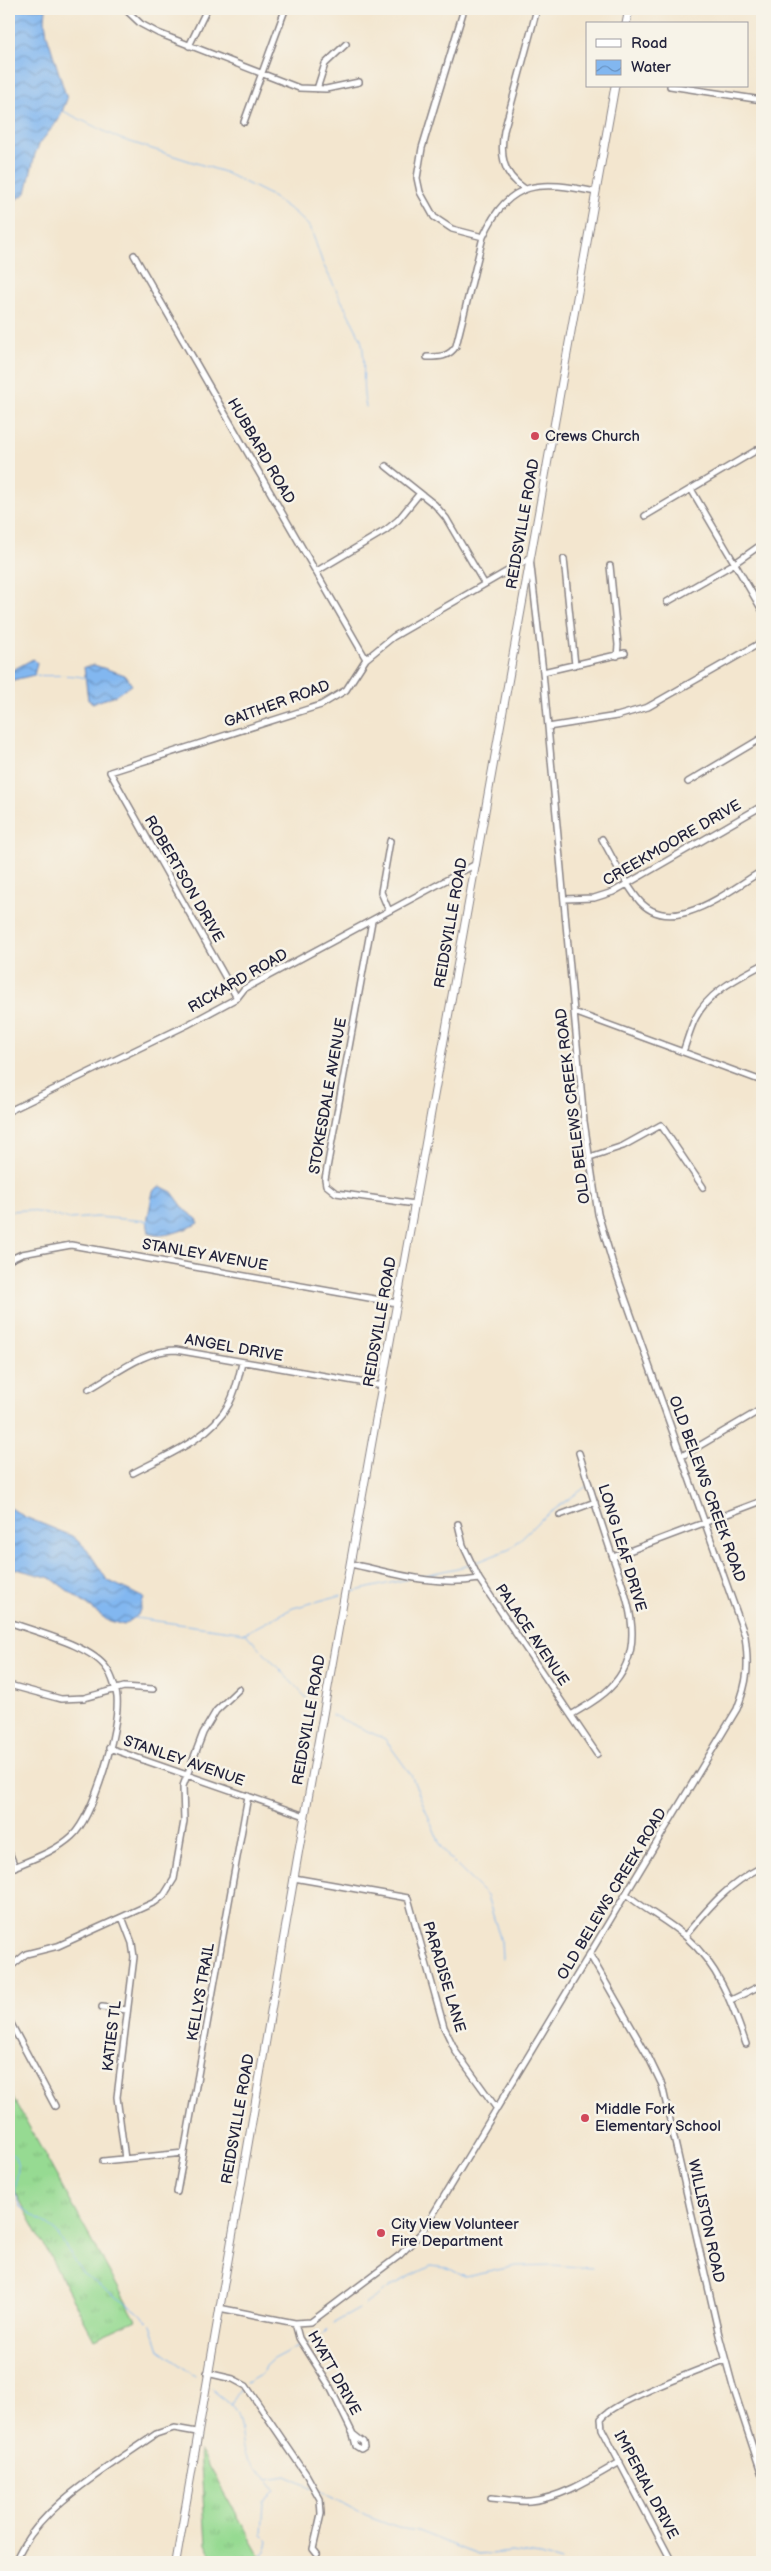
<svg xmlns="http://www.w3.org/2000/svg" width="771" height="2571" font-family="'Balsamiq Sans',sans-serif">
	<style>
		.grass { fill: url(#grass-tufts); stroke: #5c7e66 }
		.water { fill: url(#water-waves); stroke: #526c96 }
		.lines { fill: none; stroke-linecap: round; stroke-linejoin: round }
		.stream { stroke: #82b7f0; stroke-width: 1 }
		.minor-casing { stroke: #8a8485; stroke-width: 8 }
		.highway-casing { stroke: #8a8485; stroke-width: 9 }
		.minor { stroke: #fff; stroke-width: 5 }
		.highway { stroke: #fff; stroke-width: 7 }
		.poi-dot { fill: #d1495b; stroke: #f7f3e8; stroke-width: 2 }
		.labels { text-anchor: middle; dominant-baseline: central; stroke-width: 5; stroke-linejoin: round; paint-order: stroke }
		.poi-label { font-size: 15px; fill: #22223b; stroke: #f7f3e8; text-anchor: start }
		.street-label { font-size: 15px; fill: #22223b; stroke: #f7f3e8 }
	</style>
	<defs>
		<pattern id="grass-tufts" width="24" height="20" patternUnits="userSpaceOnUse" patternTransform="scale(1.25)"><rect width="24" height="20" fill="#96da92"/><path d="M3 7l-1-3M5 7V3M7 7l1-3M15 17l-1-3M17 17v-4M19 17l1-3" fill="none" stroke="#81bb7f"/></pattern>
		<pattern id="water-waves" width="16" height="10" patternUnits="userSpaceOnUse" patternTransform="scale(1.25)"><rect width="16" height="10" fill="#82b7f0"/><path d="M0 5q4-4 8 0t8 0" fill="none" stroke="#6a94c4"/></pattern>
	</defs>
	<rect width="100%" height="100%" fill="#f7f3e8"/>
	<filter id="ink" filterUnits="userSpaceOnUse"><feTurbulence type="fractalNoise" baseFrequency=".02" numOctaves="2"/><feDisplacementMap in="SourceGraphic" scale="10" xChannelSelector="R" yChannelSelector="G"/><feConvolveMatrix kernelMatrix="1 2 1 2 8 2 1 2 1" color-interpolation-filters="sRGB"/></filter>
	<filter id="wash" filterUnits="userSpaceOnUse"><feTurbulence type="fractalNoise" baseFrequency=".0096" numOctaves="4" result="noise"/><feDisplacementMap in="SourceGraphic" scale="20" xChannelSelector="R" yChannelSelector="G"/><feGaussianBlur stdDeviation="1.12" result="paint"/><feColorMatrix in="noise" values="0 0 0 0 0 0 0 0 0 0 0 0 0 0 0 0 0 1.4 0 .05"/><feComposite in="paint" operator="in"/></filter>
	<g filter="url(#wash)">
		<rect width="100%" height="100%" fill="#f3e6cf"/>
		<!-- grass -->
		<path class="grass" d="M9 2092H10L136 2320 94 2339 9 2180Z
			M200 2450 264 2562H215L206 2544Z"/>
		<!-- water -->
		<path class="water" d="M9 9H46L45 20 47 35 67 99 59 119 40 143 35 154 26 193 9 204Z
			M33 659 37 663 34 675 9 681V672Z
			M94 665 125 675 132 685 114 696 93 703 88 700 84 667Z
			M160 1186 172 1192 186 1211 197 1219 199 1223C188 1229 159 1240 149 1233L147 1222 153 1191Z
			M9 1507 25 1517 72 1536 87 1549 107 1580 144 1598 138 1615 124 1625 107 1620 51 1578 9 1567Z"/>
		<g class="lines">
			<!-- stream -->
			<path class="stream" d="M63 111 118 138 224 172 268 194 294 212 308 225 313 235 323 264 361 339C367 361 360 384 366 407
				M34 675C51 677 68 673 86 678
				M9 1211 27 1210 70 1219 97 1217 147 1221
				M475 1563 510 1549 540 1520 587 1486
				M420 1576 471 1565
				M347 1593 408 1579
				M135 1618 245 1633 316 1708
				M245 1633 293 1608 341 1595
				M332 1715 385 1739 411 1775 440 1844 449 1858 487 1896 501 1941 502 1959
				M9 2151 15 2157 18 2167 15 2193 21 2207 55 2230 83 2274 137 2311 151 2325 159 2350 195 2376
				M364 2305 393 2285 431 2266 448 2268 465 2277 516 2266 553 2265 591 2268
				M334 2323 359 2309
				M322 2335 330 2327
				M306 2344 318 2338
				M246 2383 262 2374 265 2366 273 2359 300 2345
				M212 2389C219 2397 230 2401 235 2410 243 2424 239 2441 245 2455 253 2471 269 2476 275 2490L264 2501 262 2535 268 2541 266 2551 256 2562
				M231 2404 242 2387
				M268 2479 286 2476 312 2488
				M318 2490 366 2516 398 2528 418 2531 478 2555 512 2552 541 2556 561 2562"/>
		</g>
	</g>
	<g filter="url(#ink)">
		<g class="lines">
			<!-- minor casing -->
			<g class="minor-casing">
				<path id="minor" d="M125 9 141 24 158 33 299 88 326 89 359 82
					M464 9 422 148 417 178 420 192 434 217 452 229 483 237
					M189 46 207 9
					M670 86 762 100
					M317 89 325 64 346 44
					M244 122 285 10
					M524 188C502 174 500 154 504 131L537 9
					M134 255 366 659
					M427 357C440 357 449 357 456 346L483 237C510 178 540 181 596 192
					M386 466 435 505 446 518 484 583
					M691 489 762 610
					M645 516 762 447
					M564 559 575 665
					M610 566 618 645 617 656
					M317 571 386 530 398 520 420 493
					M667 602 735 563 762 544
					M543 672 625 653
					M548 727 617 716 648 707 762 642
					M688 782 762 738
					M602 839C613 858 623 880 637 898 670 941 729 890 762 871
					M564 899 594 898 613 892 762 806
					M389 911 381 892 390 841
					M372 921 325 1179 326 1185 336 1193 415 1204
					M574 1012 762 1081
					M683 1052C687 1041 690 1029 695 1019 708 992 738 978 762 965
					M9 1111 187 1025 237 998 244 989 476 864
					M590 1157 623 1146 661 1125 703 1187
					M9 1260 22 1254 71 1245 397 1303
					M89 1389C116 1374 144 1350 176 1350L383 1386
					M682 1456 762 1409
					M133 1473C167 1455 210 1439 229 1404 236 1391 239 1376 242 1363
					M560 1515 595 1502
					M458 1524 463 1545 479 1579 597 1754
					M613 1557 762 1501
					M351 1564C393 1573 435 1587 479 1579
					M9 1622C35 1632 91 1645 107 1669 112 1676 116 1689 117 1697 120 1727 94 1816 72 1836 55 1852 30 1860 9 1869
					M9 1685 61 1699 84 1698 124 1687 153 1689
					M571 1715C584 1707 598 1700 609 1689 648 1651 629 1602 613 1558 601 1523 590 1488 579 1453
					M109 1748 305 1816
					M9 1852 15 1867
					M294 1878 408 1898 444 2027 456 2052 497 2109
					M626 1894C645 1910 668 1921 686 1937 719 1966 732 2004 746 2044
					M122 1917 132 1943 134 1957 117 2097 125 2159
					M685 1936C708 1908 729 1883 762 1867
					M590 1955 648 2056 662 2085 719 2335 733 2387 762 2475
					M9 1968 26 1954 58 1946 155 1902 164 1895 174 1879 184 1821 183 1786 203 1733 216 1711 239 1689
					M731 2000 762 1985
					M102 2007 127 2010
					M9 2020 55 2106
					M103 2161 184 2153
					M177 2192 248 1796
					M219 2308 295 2323 311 2322 400 2255 423 2231 737 1709C748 1681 749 1666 745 1636L612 1261 598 1214 584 1121 543 672 530 558 393 637 366 659 346 690 321 705 110 772 237 998
					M295 2323 299 2338 329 2385 353 2434 356 2446 361 2449 364 2447 363 2442 353 2434
					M207 2373 233 2379 246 2386 306 2474 320 2499 321 2514 313 2549 317 2554
					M491 2498C504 2499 517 2502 530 2501 562 2498 592 2478 620 2462
					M15 2562C38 2506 108 2468 156 2434L174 2428 197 2432
					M672 2562 602 2429 601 2419C613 2401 701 2369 725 2360"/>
			</g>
			<!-- highway casing -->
			<g class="highway-casing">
				<path id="highway" d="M626 24 629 9
					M176 2562 299 1849 615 86"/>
			</g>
			<!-- minor -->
			<use href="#minor" class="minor"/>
			<!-- highway -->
			<use href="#highway" class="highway"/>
		</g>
	</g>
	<!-- markers -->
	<g class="poi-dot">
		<circle cx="535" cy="436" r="5"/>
		<circle cx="585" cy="2118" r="5"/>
		<circle cx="381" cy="2233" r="5"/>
	</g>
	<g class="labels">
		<!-- poi labels -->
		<g class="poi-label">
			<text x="545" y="436">Crews Church</text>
			<text x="595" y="2109">Middle Fork<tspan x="595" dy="17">Elementary School</tspan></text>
			<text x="391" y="2224">City View Volunteer<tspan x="391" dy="17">Fire Department</tspan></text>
		</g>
		<!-- street labels -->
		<g class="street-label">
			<text transform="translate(261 451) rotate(60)">HUBBARD ROAD</text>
			<text transform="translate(523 524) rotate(-80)">REIDSVILLE ROAD</text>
			<text transform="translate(277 704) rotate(-20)">GAITHER ROAD</text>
			<text transform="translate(672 843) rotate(-30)">CREEKMOORE DRIVE</text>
			<text transform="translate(184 879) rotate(60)">ROBERTSON DRIVE</text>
			<text transform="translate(451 923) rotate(-80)">REIDSVILLE ROAD</text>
			<text transform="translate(238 981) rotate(-30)">RICKARD ROAD</text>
			<text transform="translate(328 1096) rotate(-80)">STOKESDALE AVENUE</text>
			<text transform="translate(573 1106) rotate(-97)">OLD BELEWS CREEK ROAD</text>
			<text transform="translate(205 1255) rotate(10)">STANLEY AVENUE</text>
			<text transform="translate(380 1322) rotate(-80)">REIDSVILLE ROAD</text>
			<text transform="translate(234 1348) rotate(10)">ANGEL DRIVE</text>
			<text transform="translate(707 1489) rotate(70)">OLD BELEWS CREEK ROAD</text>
			<text transform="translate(622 1548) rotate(73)">LONG LEAF DRIVE</text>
			<text transform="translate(532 1635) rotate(56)">PALACE AVENUE</text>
			<text transform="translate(309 1720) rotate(-80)">REIDSVILLE ROAD</text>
			<text transform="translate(184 1761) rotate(19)">STANLEY AVENUE</text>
			<text transform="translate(612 1894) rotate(-59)">OLD BELEWS CREEK ROAD</text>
			<text transform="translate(444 1977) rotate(73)">PARADISE LANE</text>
			<text transform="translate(201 1992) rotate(-80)">KELLYS TRAIL</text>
			<text transform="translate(112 2036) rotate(-83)">KATIES TL</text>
			<text transform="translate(238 2119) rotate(-80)">REIDSVILLE ROAD</text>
			<text transform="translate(706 2221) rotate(78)">WILLISTON ROAD</text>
			<text transform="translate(334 2373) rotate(61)">HYATT DRIVE</text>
			<text transform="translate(646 2485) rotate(62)">IMPERIAL DRIVE</text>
		</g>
	</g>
	<!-- margin -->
	<rect width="771" height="2571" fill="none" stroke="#f7f3e8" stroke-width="30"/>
	<!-- legend -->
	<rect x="586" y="22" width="162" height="65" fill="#f7f3e8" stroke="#a29fa3"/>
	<rect x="596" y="39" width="25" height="8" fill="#ffffff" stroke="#a29fa3"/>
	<text x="631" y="48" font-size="15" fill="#22223b">Road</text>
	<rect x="596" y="60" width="25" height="15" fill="url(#water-waves)" stroke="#a29fa3"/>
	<text x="631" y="72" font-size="15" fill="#22223b">Water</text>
</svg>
